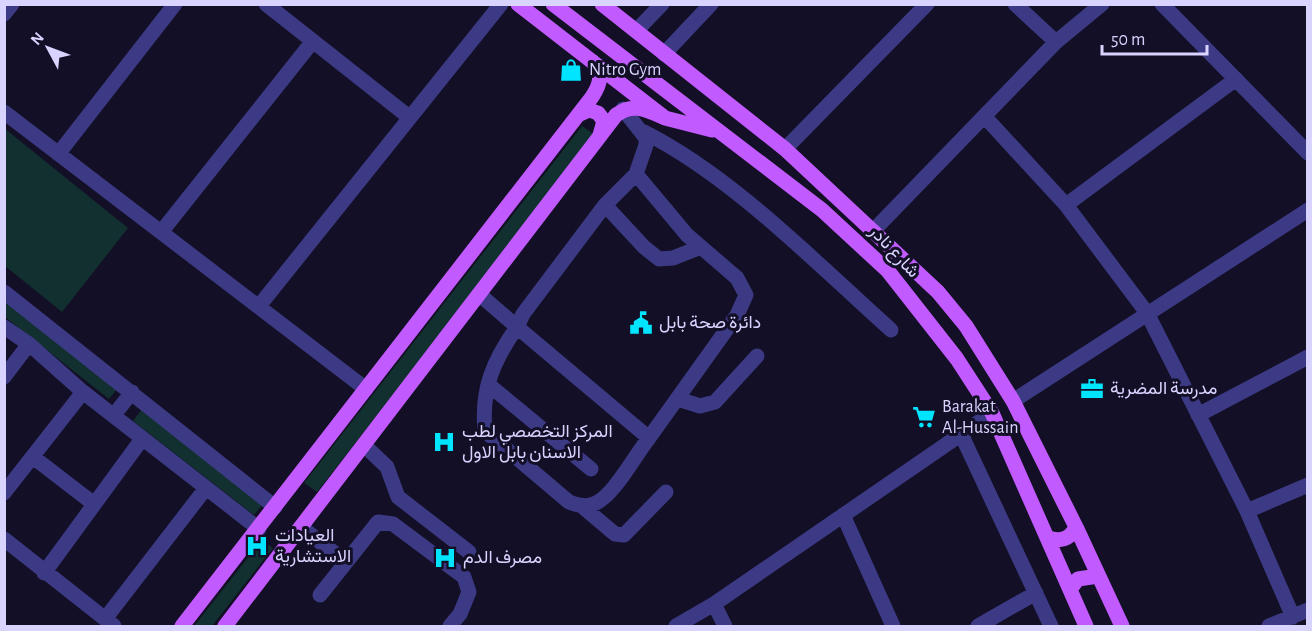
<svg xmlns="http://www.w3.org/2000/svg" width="1312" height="631" font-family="'Alegreya Sans',Vazirmatn,sans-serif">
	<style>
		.green { fill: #12302f }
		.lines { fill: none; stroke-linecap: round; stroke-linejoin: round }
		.minor { stroke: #3d3a85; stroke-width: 15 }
		.major { stroke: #c25bff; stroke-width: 15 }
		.labels { text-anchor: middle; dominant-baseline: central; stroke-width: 6; stroke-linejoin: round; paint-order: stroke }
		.poi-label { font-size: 18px; fill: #d9d4ff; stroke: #130f26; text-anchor: start }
		.street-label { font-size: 18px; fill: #d9d4ff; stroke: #130f26 }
	</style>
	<rect width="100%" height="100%" fill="#130f26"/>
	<!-- green -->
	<path class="green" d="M582 126 595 135 317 492 304 483Z
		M4 128 128 228 62 312 5 266Z
		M4 300 117 389 109 399 5 317Z
		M142 409 263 504 254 515 133 421Z
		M262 540 273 548 212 626H194Z"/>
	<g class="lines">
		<!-- minor -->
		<path class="minor" d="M266 4 409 117
			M1015 4 1056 42
			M1162 4 1308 153
			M4 14 12 4
			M636 31 662 4
			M664 54 711 4
			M623 109 646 138V145L636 174 605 205 523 314 517 327 649 438 737 315 746 295 737 278 687 235 636 174
			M4 112 366 389
			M985 117 1066 205 1147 313 1247 511 1293 617
			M644 132C733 177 816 263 891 330
			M785 149 927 4
			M59 153 175 4
			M605 205 644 247 659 259 673 258 701 247
			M1066 205 1236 79
			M874 230 1056 42 1102 4
			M162 231 313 41
			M4 292 275 507
			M479 294 517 327C493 361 481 389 485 431L569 502C578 505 586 508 596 503 614 495 636 454 649 438
			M259 306 501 4
			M4 327 29 344 83 392 259 529
			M4 377 29 344
			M489 385 591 469
			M678 399 700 406 715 402 757 356
			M1013 401 1308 210
			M114 415 132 392
			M1198 415 1308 357
			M961 434 1051 626
			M364 445 387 467 398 497 469 552
			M33 457 94 504
			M4 493 83 392
			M583 507 615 534 624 535 666 492
			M1247 511 1308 485
			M843 515 893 626
			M301 527 346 562
			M4 539 114 626
			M44 573 142 439
			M320 595 378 522 393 524 464 577 469 592 460 614 450 626
			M714 604 725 626
			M105 619 206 488
			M676 626 714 604 992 413
			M978 626 1036 593
			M1269 626 1308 610"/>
		<!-- major -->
		<path class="major" d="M518 4 665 118 712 130
			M553 4 822 210 888 271 957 359 992 413 1086 626
			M602 4 785 149 938 292 966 326 1013 401 1076 527 1122 626
			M578 115 589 110 598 113 604 121 600 135
			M1048 538C1061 542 1070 539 1076 527
			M1070 589 1078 579 1098 576
			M182 626 592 97C601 83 603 75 592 61
			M225 626 616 115C633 102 647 110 665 118"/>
	</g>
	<!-- icons -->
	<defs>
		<g id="shop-bare" transform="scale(1.8)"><path d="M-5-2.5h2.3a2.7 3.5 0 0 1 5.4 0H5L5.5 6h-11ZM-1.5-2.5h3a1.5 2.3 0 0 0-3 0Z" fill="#00e5ff" stroke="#130f26" stroke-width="2.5" paint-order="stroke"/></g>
		<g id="civic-bare" transform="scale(1.8)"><path d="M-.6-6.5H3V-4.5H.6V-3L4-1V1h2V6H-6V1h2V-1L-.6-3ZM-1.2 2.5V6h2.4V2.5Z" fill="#00e5ff" stroke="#130f26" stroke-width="2.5" paint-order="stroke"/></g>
		<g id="office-bare" transform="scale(1.8)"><path d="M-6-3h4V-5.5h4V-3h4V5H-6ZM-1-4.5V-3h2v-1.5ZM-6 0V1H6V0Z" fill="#00e5ff" stroke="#130f26" stroke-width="2.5" paint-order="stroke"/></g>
		<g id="supermarket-bare" transform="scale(1.8)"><path d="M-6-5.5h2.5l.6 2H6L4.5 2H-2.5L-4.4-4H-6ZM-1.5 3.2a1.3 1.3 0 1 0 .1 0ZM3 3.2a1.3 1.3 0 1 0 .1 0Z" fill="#00e5ff" stroke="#130f26" stroke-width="2.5" paint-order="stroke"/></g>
		<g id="hospital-bare" transform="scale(1.8)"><path d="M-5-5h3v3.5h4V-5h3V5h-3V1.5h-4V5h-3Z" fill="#00e5ff" stroke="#130f26" stroke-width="2.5" paint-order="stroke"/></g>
	</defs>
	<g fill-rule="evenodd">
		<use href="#shop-bare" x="571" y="70"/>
		<use href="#civic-bare" x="641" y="323"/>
		<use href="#office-bare" x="1092" y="389"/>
		<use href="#supermarket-bare" x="924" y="417"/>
		<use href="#hospital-bare" x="444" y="442"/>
		<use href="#hospital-bare" x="257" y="546"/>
		<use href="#hospital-bare" x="445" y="558"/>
	</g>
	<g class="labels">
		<!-- poi labels -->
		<g class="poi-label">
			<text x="589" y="70">Nitro Gym</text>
			<text x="659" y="323">دائرة صحة بابل</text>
			<text x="1110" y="389">مدرسة المضرية</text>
			<text x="942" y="407">Barakat<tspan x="942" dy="21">Al-Hussain</tspan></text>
			<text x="462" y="432">المركز التخصصي لطب<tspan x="462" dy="21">الاسنان بابل الاول</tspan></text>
			<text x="275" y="536">العيادات<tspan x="275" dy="21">الاستشارية</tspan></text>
			<text x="463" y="558">مصرف الدم</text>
		</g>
		<!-- street labels -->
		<g class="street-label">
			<text transform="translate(894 252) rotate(47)">شارع نادر</text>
		</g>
	</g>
	<!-- border -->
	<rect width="1312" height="631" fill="none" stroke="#d9d4ff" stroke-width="12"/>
	<!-- north arrow -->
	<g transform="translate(48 48) rotate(311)" stroke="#130f26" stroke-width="4.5" paint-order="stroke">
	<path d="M0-4.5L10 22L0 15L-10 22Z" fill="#d9d4ff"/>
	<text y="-9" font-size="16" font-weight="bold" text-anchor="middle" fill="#d9d4ff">N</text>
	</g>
	<!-- scale -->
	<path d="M1102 45v9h105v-9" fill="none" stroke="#d9d4ff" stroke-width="3"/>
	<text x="1111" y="45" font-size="18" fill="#d9d4ff" stroke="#130f26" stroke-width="4.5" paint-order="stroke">50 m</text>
</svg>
